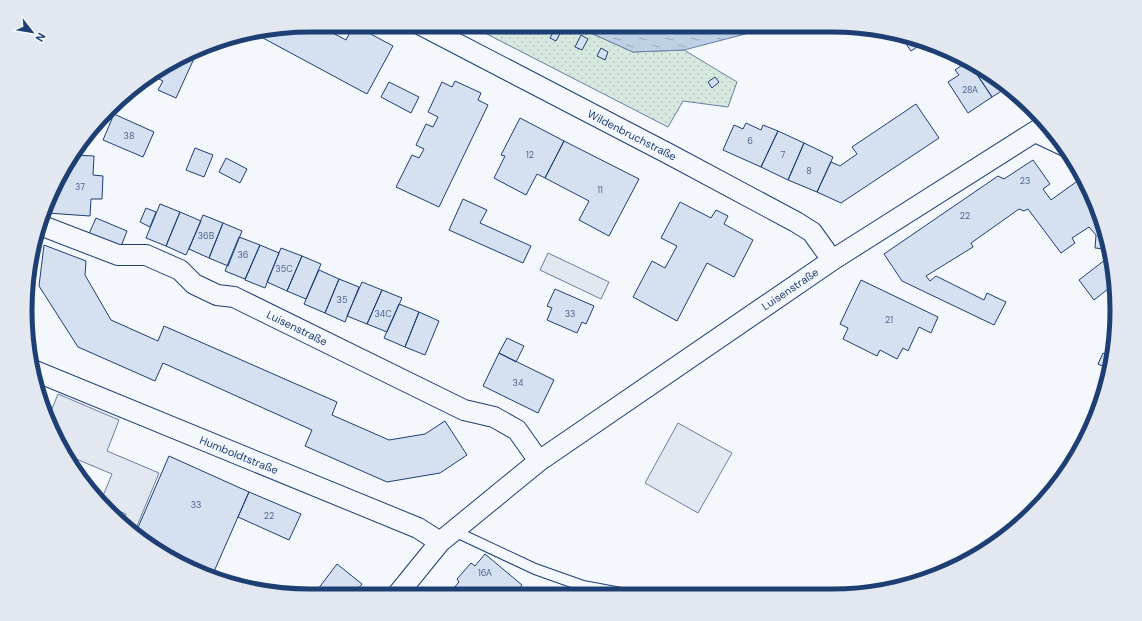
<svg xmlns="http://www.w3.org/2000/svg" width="1142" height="621" font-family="'DM Sans',sans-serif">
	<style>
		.green { fill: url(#green-dots); stroke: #687fa3 }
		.parking { fill: #e3e8f0; stroke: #687fa3 }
		.water { fill: url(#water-ripples); stroke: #687fa3 }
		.building { fill: #d5e0f0; stroke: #1d3f73 }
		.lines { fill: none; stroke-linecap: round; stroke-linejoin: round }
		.lane-casing { stroke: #1d3f73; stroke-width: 12 }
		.street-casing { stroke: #1d3f73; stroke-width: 22 }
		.lane { stroke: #f4f7fb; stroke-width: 10 }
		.street { stroke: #f4f7fb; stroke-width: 20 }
		.labels { text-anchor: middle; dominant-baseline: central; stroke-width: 3; stroke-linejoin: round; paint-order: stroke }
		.number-label { font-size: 9px; fill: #4b6792 }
		.street-label { font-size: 11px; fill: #1d3f73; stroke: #f4f7fb }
		.rim { fill: none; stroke: #1d3f73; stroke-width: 5 }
	</style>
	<defs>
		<pattern id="green-dots" width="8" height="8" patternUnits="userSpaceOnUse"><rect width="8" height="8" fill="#d7e8df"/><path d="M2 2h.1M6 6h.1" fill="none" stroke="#b8c8c3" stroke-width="1.8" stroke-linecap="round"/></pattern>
		<pattern id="water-ripples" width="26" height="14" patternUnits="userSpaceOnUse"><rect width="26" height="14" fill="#bed0e5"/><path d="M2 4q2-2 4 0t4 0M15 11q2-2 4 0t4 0" fill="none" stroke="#9aaabe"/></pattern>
	</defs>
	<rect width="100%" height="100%" fill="#f4f7fb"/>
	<!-- green -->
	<path class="green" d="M482 25H573L633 52 684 50 737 82 728 107 683 101 668 127 479 30Z"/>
	<!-- parking -->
	<path class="parking" d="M548 253 609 282 601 299 540 270Z
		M58 394 119 420 107 451 159 473 135 531 124 521 126 514 100 503 112 474 69 456 47 421Z
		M678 423 732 453 698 513 645 483Z"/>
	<!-- water -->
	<path class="water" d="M573 25 776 26 684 50 633 52Z"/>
	<!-- building -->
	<path class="building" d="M310 25H318L346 40 354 25 393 46 367 94 263 38 267 32Z
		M557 25 564 26 556 41 550 38Z
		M899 34 906 35 919 40 922 44 911 51Z
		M581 35 588 39 582 50 575 47Z
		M601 48 608 52 605 60 597 56Z
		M197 52 176 98 158 90 163 81 159 79 163 70Z
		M968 61 974 63 1008 87 992 97Z
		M968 61 992 97 968 113 948 82 959 75 955 70Z
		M715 77 719 82 712 88 708 82Z
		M455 81 481 93 478 100 488 105 439 207 396 187 412 155 419 158 424 149 416 145 426 124 433 127 438 117 428 112 442 82 452 87Z
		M389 82 419 97 411 113 381 97Z
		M916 104 939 138 841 203 817 192 831 162 840 166 857 154 852 147Z
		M114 114 154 132 143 157 103 140Z
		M520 118 564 141 545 178 537 174 526 195 494 178 505 156 501 155Z
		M746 123 761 130 763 125 778 131 761 167 723 150 734 125 743 129Z
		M778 131 804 143 788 180 761 167Z
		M564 141 639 179 609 236 579 220 589 201 545 178Z
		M804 143 833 157 817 192 788 180Z
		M195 148 213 155 204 177 186 170Z
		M72 155 94 156 93 175 103 176 102 199H91L90 216 47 213 48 208Z
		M226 158 247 169 240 183 219 172Z
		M1033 160 1050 184 1043 189 1051 200 1083 177 1087 184 1098 211 1092 215 1097 222H1102L1107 236 1116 292V299L1108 289 1094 300 1079 280 1110 256 1105 249 1095 248 1096 235 1089 227 1072 238 1075 243 1061 253 1028 209 1024 211 1019 209 971 243 973 247 926 276 930 281 936 276 984 300 987 293 1006 302 994 325 902 281 884 254 998 176 1004 179Z
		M463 199 487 210 480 223 531 246 523 263 449 230Z
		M680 202 711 218 716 210 728 216 724 224 753 240 734 277 707 263 677 321 633 297 652 261 665 268 677 246 661 238Z
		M160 204 180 212 166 246 146 238Z
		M146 208 156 212 150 227 140 222Z
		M180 212 201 221 186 255 166 246Z
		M203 215 223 223 209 258 189 249Z
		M96 218 127 231 120 249 88 236Z
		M223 223 242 231 228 266 209 258Z
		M239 237 260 245 245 279 225 271Z
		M44 245 86 261 85 275 111 320 158 341 164 326 337 402 332 415 389 440 425 434 445 421 467 455 440 473 387 482 305 446 312 430 163 363 155 381 78 347 39 286Z
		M260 245 279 253 265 288 245 280Z
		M281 248 302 256 287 291 267 282Z
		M302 256 321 264 306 299 287 291Z
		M319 270 339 279 325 313 304 304Z
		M339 279 359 287 345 322 325 313Z
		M861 280 938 317 931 333 919 327 908 351 903 348 897 359 880 350 877 356 843 339 848 328 840 324Z
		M362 282 382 290 367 324 347 316Z
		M555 289 594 306 586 324 582 322 577 333 547 320 552 308 547 306Z
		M382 290 402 298 387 332 367 324Z
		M399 304 419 312 405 347 384 338Z
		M419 312 439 321 425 355 405 347Z
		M507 338 524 346 516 362 499 353Z
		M1114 352 1108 378 1103 375 1107 368 1098 364 1103 353 1111 357Z
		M499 353 554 380 538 413 483 386Z
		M169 456 249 492 212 576 168 558 136 532Z
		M249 492 301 514 289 540 238 517Z
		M485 554 522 585 514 595H448L459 582 457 579 471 563 475 566Z
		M337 564 362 584 353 595H319L315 593Z"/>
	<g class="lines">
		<!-- lane casing -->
		<g class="lane-casing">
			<path id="lane" d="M1030 135 1068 153
				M454 531 535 569 583 586 626 594"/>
		</g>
		<!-- street casing -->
		<g class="street-casing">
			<path id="street" d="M421 25 669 154 796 222 812 232 832 260
				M40 225 118 255H146L180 270 194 284 217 295 234 297 464 410 494 417 517 430 539 461
				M35 371 418 528 440 542
				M397 595 440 542 539 461 834 259 1047 124"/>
		</g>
		<!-- lane -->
		<use href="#lane" class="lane"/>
		<!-- street -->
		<use href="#street" class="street"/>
	</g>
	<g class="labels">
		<!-- number labels -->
		<g class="number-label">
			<text x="970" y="90">28A</text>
			<text x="129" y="136">38</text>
			<text x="750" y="141">6</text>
			<text x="530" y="155">12</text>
			<text x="783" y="155">7</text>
			<text x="809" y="171">8</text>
			<text x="1025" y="181">23</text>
			<text x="80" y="187">37</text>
			<text x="600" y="190">11</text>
			<text x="965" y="216">22</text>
			<text x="206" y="236">36B</text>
			<text x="243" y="255">36</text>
			<text x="284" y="269">35C</text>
			<text x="342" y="300">35</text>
			<text x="383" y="314">34C</text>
			<text x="570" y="314">33</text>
			<text x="889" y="320">21</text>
			<text x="518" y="383">34</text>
			<text x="196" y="505">33</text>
			<text x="269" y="516">22</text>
			<text x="485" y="573">16A</text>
		</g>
		<!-- street labels -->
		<g class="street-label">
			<text transform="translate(632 135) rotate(27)">Wildenbruchstraße</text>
			<text transform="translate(790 289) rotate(-34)">Luisenstraße</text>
			<text transform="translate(297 328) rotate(26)">Luisenstraße</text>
			<text transform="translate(239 455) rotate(22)">Humboldtstraße</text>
		</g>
	</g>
	<!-- crop -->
	<path d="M0 0H1142V621H0ZM310 32H832A278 278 0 0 1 1110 310V311A278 278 0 0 1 832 589H310A278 278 0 0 1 32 311V310A278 278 0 0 1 310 32Z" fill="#e3e8f0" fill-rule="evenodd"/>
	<path class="rim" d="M310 32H832A278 278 0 0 1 1110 310V311A278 278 0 0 1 832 589H310A278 278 0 0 1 32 311V310A278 278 0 0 1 310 32Z"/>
	<!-- north arrow -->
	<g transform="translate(32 32) rotate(121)" stroke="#f4f7fb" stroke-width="3" paint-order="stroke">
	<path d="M0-3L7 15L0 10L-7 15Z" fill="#1d3f73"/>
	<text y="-6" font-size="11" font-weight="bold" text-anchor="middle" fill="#1d3f73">N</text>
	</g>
</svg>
